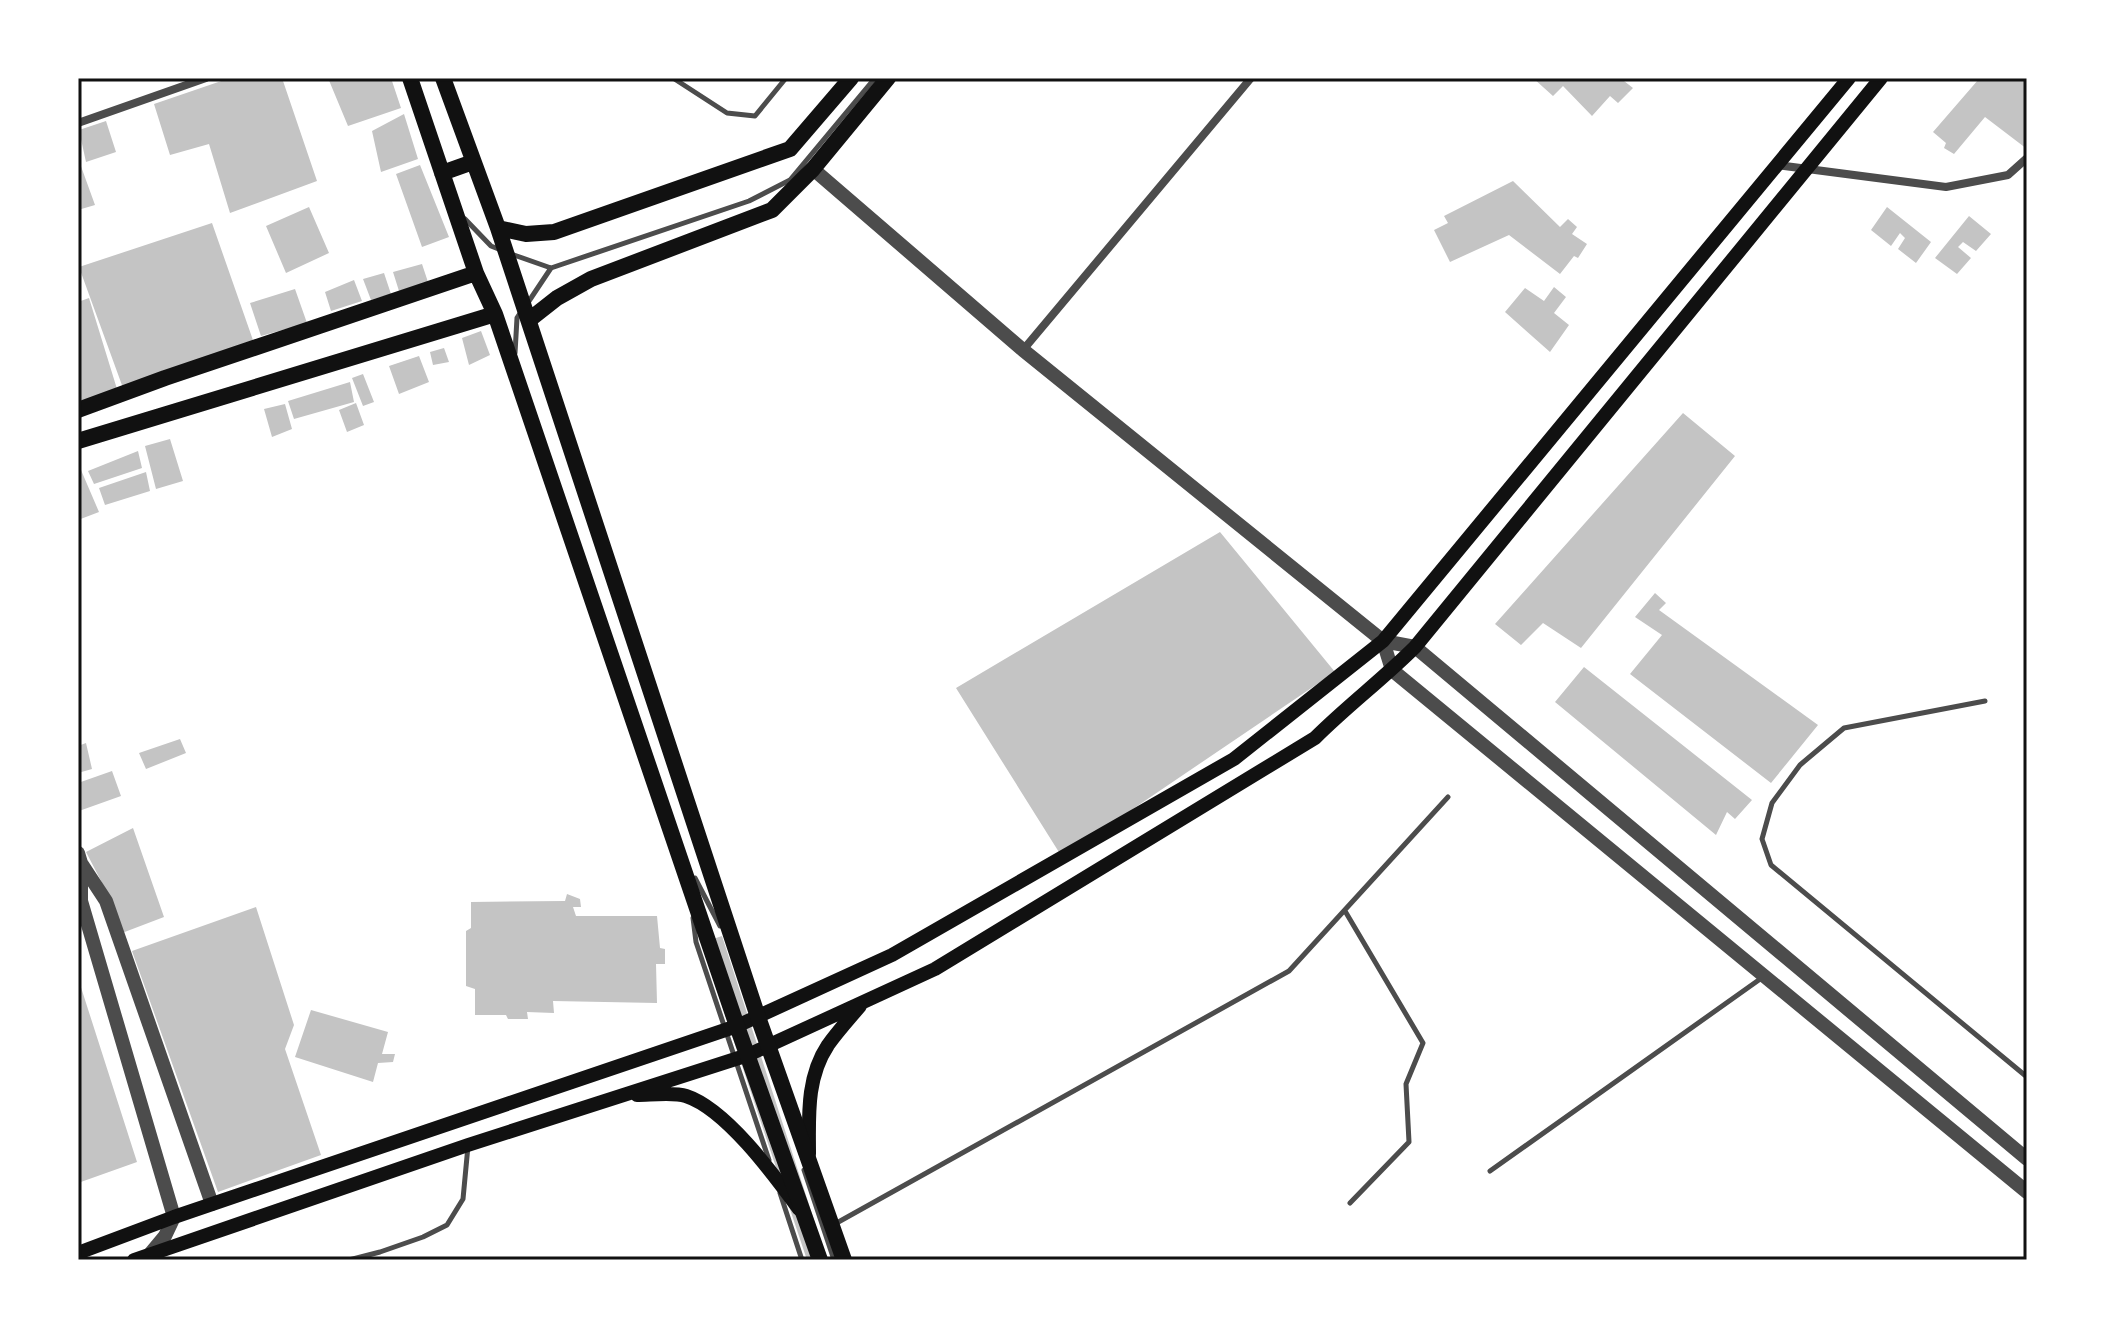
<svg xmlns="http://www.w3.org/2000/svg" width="2105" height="1338" font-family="'Fira Sans Condensed',sans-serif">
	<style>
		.building { fill: #c4c4c4 }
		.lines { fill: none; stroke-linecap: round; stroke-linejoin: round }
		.service { stroke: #4c4c4c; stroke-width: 5 }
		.minor { stroke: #4c4c4c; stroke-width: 8 }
		.tertiary { stroke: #4c4c4c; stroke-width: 14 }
		.secondary { stroke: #111; stroke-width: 14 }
		.primary { stroke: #111; stroke-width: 16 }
		.neatline { fill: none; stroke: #111; stroke-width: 3 }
	</style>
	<rect width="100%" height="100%" fill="#fff"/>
	<!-- building -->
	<path class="building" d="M230 78H282L317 181 230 213 209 144 170 155 154 104Z
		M328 78H391L401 108 348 126Z
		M1533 78H1628L1624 81 1633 88 1618 103 1610 96 1592 116 1563 86 1553 96Z
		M1975 78H2027V115L2024 117 2027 119V149L1985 117 1954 154 1944 148 1946 143 1933 132 1978 80Z
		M404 114 418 159 381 172 372 131Z
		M106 121 116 152 86 162 79 130Z
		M78 158 95 205 78 210Z
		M420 165 449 237 422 247 396 174Z
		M1513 181 1560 227 1568 219 1577 227 1572 234 1587 244 1578 258 1574 256 1560 274 1509 235 1450 262 1434 230 1448 223 1444 216Z
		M309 207 329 253 286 273 266 226Z
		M1887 207 1931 242 1916 263 1898 249 1905 238 1900 233 1891 246 1871 230Z
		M1969 216 1991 234 1976 251 1963 242 1958 247 1971 258 1957 274 1935 258Z
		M212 223 254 343 123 388 79 267Z
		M422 264 428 282 399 291 393 272Z
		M384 273 391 294 371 300 363 279Z
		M354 280 362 301 331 311 325 292Z
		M1554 287 1566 297 1554 313 1569 325 1550 352 1505 312 1525 288 1544 301Z
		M295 289 307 323 261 336 250 303Z
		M89 298 117 389 78 402V302Z
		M481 331 490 355 469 365 462 338Z
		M444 348 449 362 433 365 430 352Z
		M419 356 429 382 399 394 389 366Z
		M363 374 374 402 363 406 352 378Z
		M350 382 354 402 294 419 288 401Z
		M356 403 364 425 347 432 339 410Z
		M285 404 292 429 272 437 264 409Z
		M1683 413 1735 456 1581 648 1543 623 1521 645 1495 624Z
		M170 439 183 481 156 489 145 446Z
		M138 451 142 468 94 484 88 471Z
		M81 470 99 512 78 520V471Z
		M146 472 150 491 105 505 99 488Z
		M1220 532 1335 672 1062 857 956 688Z
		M1655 593 1666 603 1659 610 1818 725 1771 783 1630 674 1662 635 1635 617Z
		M1584 667 1752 800 1735 819 1727 812 1716 835 1555 702Z
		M180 739 186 753 146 769 139 753Z
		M86 743 92 769 78 773V746Z
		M112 771 121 796 79 811 78 783Z
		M133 828 164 917 122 933 112 902 86 852Z
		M567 894 580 899 581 907H573L576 916H657L660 948 665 949V964H656L657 1003 553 1001 554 1013 527 1012 528 1019H508L506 1015H475V989L466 986V931L471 928V902L565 901Z
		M256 907 294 1025 285 1049 321 1155 218 1192 132 951Z
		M722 936 827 1260H807L701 943Z
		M78 978 137 1162 78 1183Z
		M311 1010 388 1032 382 1054H395L393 1062 378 1063 373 1082 295 1057Z"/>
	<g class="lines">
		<!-- service -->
		<path class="service" d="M673 78 727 113 755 116 786 78
			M465 219 491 246 501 250
			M511 254 551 268 749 201 790 180 875 78
			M527 304 551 268
			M515 353 517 318 521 312
			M1985 701 1844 728 1800 765 1772 803 1762 839 1771 865 2027 1077
			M695 878 720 926
			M1345 911 1423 1043 1406 1084 1409 1142 1350 1203
			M693 918 696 942 769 1160
			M804 1170 834 1260
			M1490 1171 1763 977
			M780 1193 802 1260
			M833 1225 1289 971 1448 797
			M349 1260 380 1252 423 1237 447 1225 463 1199 468 1146"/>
		<!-- minor -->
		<path class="minor" d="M78 123 206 78
			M1777 165 1946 187 2008 175 2027 158
			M1023 350 1251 78"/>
		<!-- tertiary -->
		<path class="tertiary" d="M813 169 1023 350 1383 641 1415 647 2027 1159
			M1383 641 1392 670 2027 1192
			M78 853 81 863 106 901 212 1204
			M81 863V901L174 1217 165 1236 150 1254"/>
		<!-- secondary -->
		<path class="secondary" d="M637 1095C650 1095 674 1092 686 1096 726 1109 774 1175 799 1209
			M809 1154C809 1117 806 1078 828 1045 838 1031 849 1019 860 1006
			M78 1253 174 1217 737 1026 892 955 1234 759 1383 641 1849 78
			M134 1260 468 1145 748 1055 935 969 1315 738C1347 706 1383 679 1415 647L1881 78"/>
		<!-- primary -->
		<path class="primary" d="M410 78 476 273 495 314 737 1026 820 1260
			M443 78 498 228 758 1017 844 1260
			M442 173 473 162
			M498 228 526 234 554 232 790 149 851 78
			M529 320 557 298 591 279 772 210 813 169 888 78
			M78 410 165 378 476 273
			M78 441 495 314"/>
	</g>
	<!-- border -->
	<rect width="2105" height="1338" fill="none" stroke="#ffffff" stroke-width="160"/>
	<rect x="80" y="80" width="1945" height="1178" class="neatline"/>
</svg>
